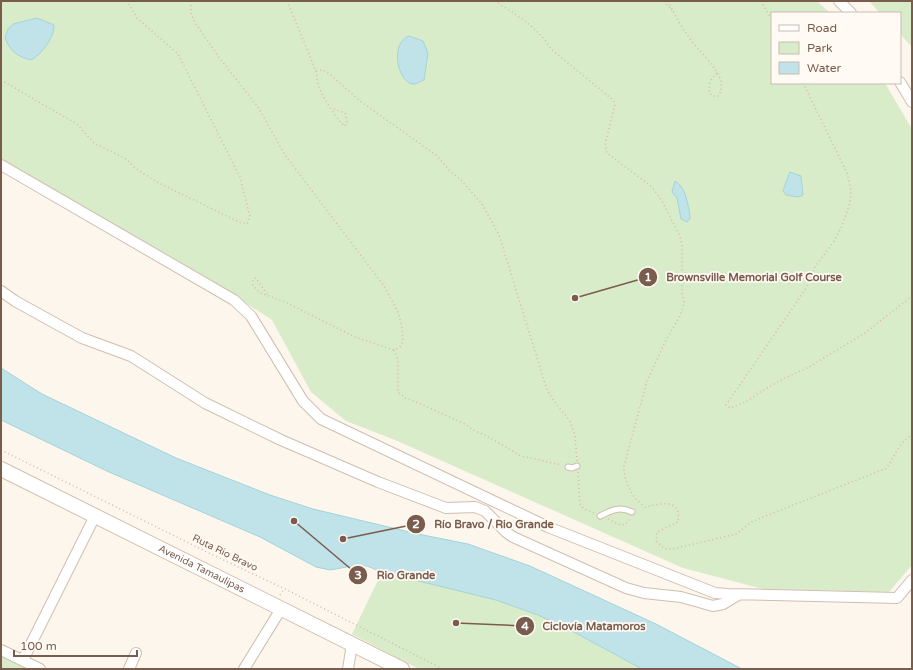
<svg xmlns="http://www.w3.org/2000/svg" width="913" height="670" font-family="'Varela Round',sans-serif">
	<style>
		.green { fill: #d8ecc9 }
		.water { fill: #bfe3e8; stroke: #a5d3da }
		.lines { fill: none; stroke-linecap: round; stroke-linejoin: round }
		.lane-casing { stroke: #d1beb0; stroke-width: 7 }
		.street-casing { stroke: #d1beb0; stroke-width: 12 }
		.secondary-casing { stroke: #d6c0b0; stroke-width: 16 }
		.path { stroke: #d9b8a5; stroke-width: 1.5; stroke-dasharray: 1 3; stroke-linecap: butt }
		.lane { stroke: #fff; stroke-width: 5 }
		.street { stroke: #fff; stroke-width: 10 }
		.secondary { stroke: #fff; stroke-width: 14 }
		.labels { text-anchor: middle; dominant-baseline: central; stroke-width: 3.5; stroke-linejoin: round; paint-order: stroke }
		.street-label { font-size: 10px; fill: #7a5c4d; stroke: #fffaf3 }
		.leader { fill: none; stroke: #7a5c4d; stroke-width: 1.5 }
		.callout-dot { fill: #7a5c4d; stroke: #fffaf3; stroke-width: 1.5 }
		.mark-label { font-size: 12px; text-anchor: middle; font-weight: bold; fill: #fff }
		.callout-label { font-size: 11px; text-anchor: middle; font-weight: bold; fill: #7a5c4d; stroke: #fffaf3; stroke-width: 3.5; stroke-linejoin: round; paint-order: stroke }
	</style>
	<rect width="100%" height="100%" fill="#fdf6ec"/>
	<!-- green -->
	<path class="green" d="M1 1H817L830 13H772V83H885L912 129V565L889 592 763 589 683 568 395 440 346 421 311 392 272 320 204 276 1 161Z
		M869 1H912V47L900 34V13H880Z
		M382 572C435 585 489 594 539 615 574 631 608 651 642 669H419L352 634Z
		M1 654 32 669H1Z"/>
	<!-- water -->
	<path class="water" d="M37 18 54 25C55 37 41 55 31 60 18 57 10 51 5 38L8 29 13 24Z
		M409 36 423 41 428 53 424 80C420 81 416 85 412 84 397 80 390 43 409 36Z
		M790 172 801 176 803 195 798 197 786 195 783 191C784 188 789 173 790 172Z
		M675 181C677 183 681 185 682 188 686 193 690 212 690 219L687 222 681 219 677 198 672 192Z
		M1 368 42 394 176 458 270 495 313 509 418 534 468 544 530 566 656 624 742 669H642L572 631 538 615 496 600 382 572 367 566H352L330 570 316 567 260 537 109 472 1 420Z"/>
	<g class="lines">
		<!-- lane casing -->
		<g class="lane-casing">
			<path id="lane" d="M568 467 572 468 577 466
				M600 516C612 510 620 506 632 512"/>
		</g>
		<!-- street casing -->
		<g class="street-casing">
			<path id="street" d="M839 1 851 13
				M900 82 912 102
				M1 165 234 300 251 316 303 401 321 419 548 527 715 593 727 594 897 598 912 580
				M1 291 15 301 82 338 131 356 205 403 281 440 378 482 446 508 475 507 485 511 506 532 513 537 626 588 644 593 681 597 713 606 723 604 738 595
				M1 650 40 669
				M23 660 95 516
				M129 669 136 653
				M244 669 281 609
				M348 669 352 644"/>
		</g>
		<!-- secondary casing -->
		<g class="secondary-casing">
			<g id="secondary">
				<path id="s1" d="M1 469 402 669"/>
			</g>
		</g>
		<!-- path -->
		<path class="path" d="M191 1V14L196 24 218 56 258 107 285 155 384 286 398 312 402 327 403 341 400 347 394 350 355 337 283 301 260 293 253 285V279L256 278 267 294
			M287 1 316 71 323 70 332 76 360 101 436 155 450 171 461 180 482 204 499 235 547 390 556 404 570 421 575 435 577 461
			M495 1C515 14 538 27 551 49L613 100 615 104 605 145 607 153 652 187 662 201 680 236 682 245V293L684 303 680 316 666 340 647 381 624 466C624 482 632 498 645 507 653 506 674 498 678 512 679 514 678 519 678 522L657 532 656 541 665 549H673L736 534 753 521 887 468 901 444 912 434
			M664 1 672 11
			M668 1C674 13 680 25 688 36 695 46 719 70 721 81 722 86 721 91 719 96H713L709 93C709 84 710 79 717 73
			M761 1 772 20
			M316 71C317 76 317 82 319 87 322 96 338 122 345 126L347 122 345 113 331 108
			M1 80 77 124 94 143 126 159 135 168 157 182 241 223 247 224 250 217 240 177 178 54 137 18 127 1
			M803 83 847 173 851 191 850 203 842 226 834 241 815 267 805 290 726 405 730 408 746 402 760 392 783 379 809 367 865 333 912 296
			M394 350 398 360V392L405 398 414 401 465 424 473 430 487 436 521 456 562 465
			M1 450 213 555 285 589 443 669
			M578 472 580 504 584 509 594 513
			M608 519 618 524 624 525 628 522 630 518
			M280 595 284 589"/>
		<!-- lane -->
		<use href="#lane" class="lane"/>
		<!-- street -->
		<use href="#street" class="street"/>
		<!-- secondary -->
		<use href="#secondary" class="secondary"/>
	</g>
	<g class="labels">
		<!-- street labels -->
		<g class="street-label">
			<text transform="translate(225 553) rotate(26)">Ruta Rio Bravo</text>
			<text stroke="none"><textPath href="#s1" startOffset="224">Avenida Tamaulipas</textPath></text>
		</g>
	</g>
	<!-- callouts -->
	<path class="leader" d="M575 298L648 277M343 539L416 524M294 521L358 575M456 623L525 626"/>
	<g class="callout-dot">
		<circle cx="575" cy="298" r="4"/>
		<circle cx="343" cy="539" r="4"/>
		<circle cx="294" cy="521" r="4"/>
		<circle cx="456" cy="623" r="4"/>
		<circle cx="648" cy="277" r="10"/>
		<circle cx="416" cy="524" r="10"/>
		<circle cx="358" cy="575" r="10"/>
		<circle cx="525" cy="626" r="10"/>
	</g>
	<g class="mark-label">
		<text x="648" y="281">1</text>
		<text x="416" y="528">2</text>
		<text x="358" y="579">3</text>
		<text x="525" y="630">4</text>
	</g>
	<g class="callout-label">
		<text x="754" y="281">Brownsville Memorial Golf Course</text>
		<text x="494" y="528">Río Bravo / Rio Grande</text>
		<text x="406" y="579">Rio Grande</text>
		<text x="594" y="630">Ciclovía Matamoros</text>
	</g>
	<!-- border -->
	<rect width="913" height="670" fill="none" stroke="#7a5c4d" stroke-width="4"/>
	<!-- legend -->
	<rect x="771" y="12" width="130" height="72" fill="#fffaf3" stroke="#cabbb1"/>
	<rect x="779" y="25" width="20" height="6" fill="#ffffff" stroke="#cabbb1"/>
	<text x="807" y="32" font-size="12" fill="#7a5c4d">Road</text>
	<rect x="779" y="42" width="20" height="12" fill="#d8ecc9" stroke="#cabbb1"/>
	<text x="807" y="52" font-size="12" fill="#7a5c4d">Park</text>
	<rect x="779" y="62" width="20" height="12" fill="#bfe3e8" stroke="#cabbb1"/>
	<text x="807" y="72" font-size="12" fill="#7a5c4d">Water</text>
	<!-- scale -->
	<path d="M14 650v6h123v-6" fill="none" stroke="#7a5c4d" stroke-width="2"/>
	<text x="20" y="650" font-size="12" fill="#7a5c4d" stroke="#fffaf3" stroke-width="3" paint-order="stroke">100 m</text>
</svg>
